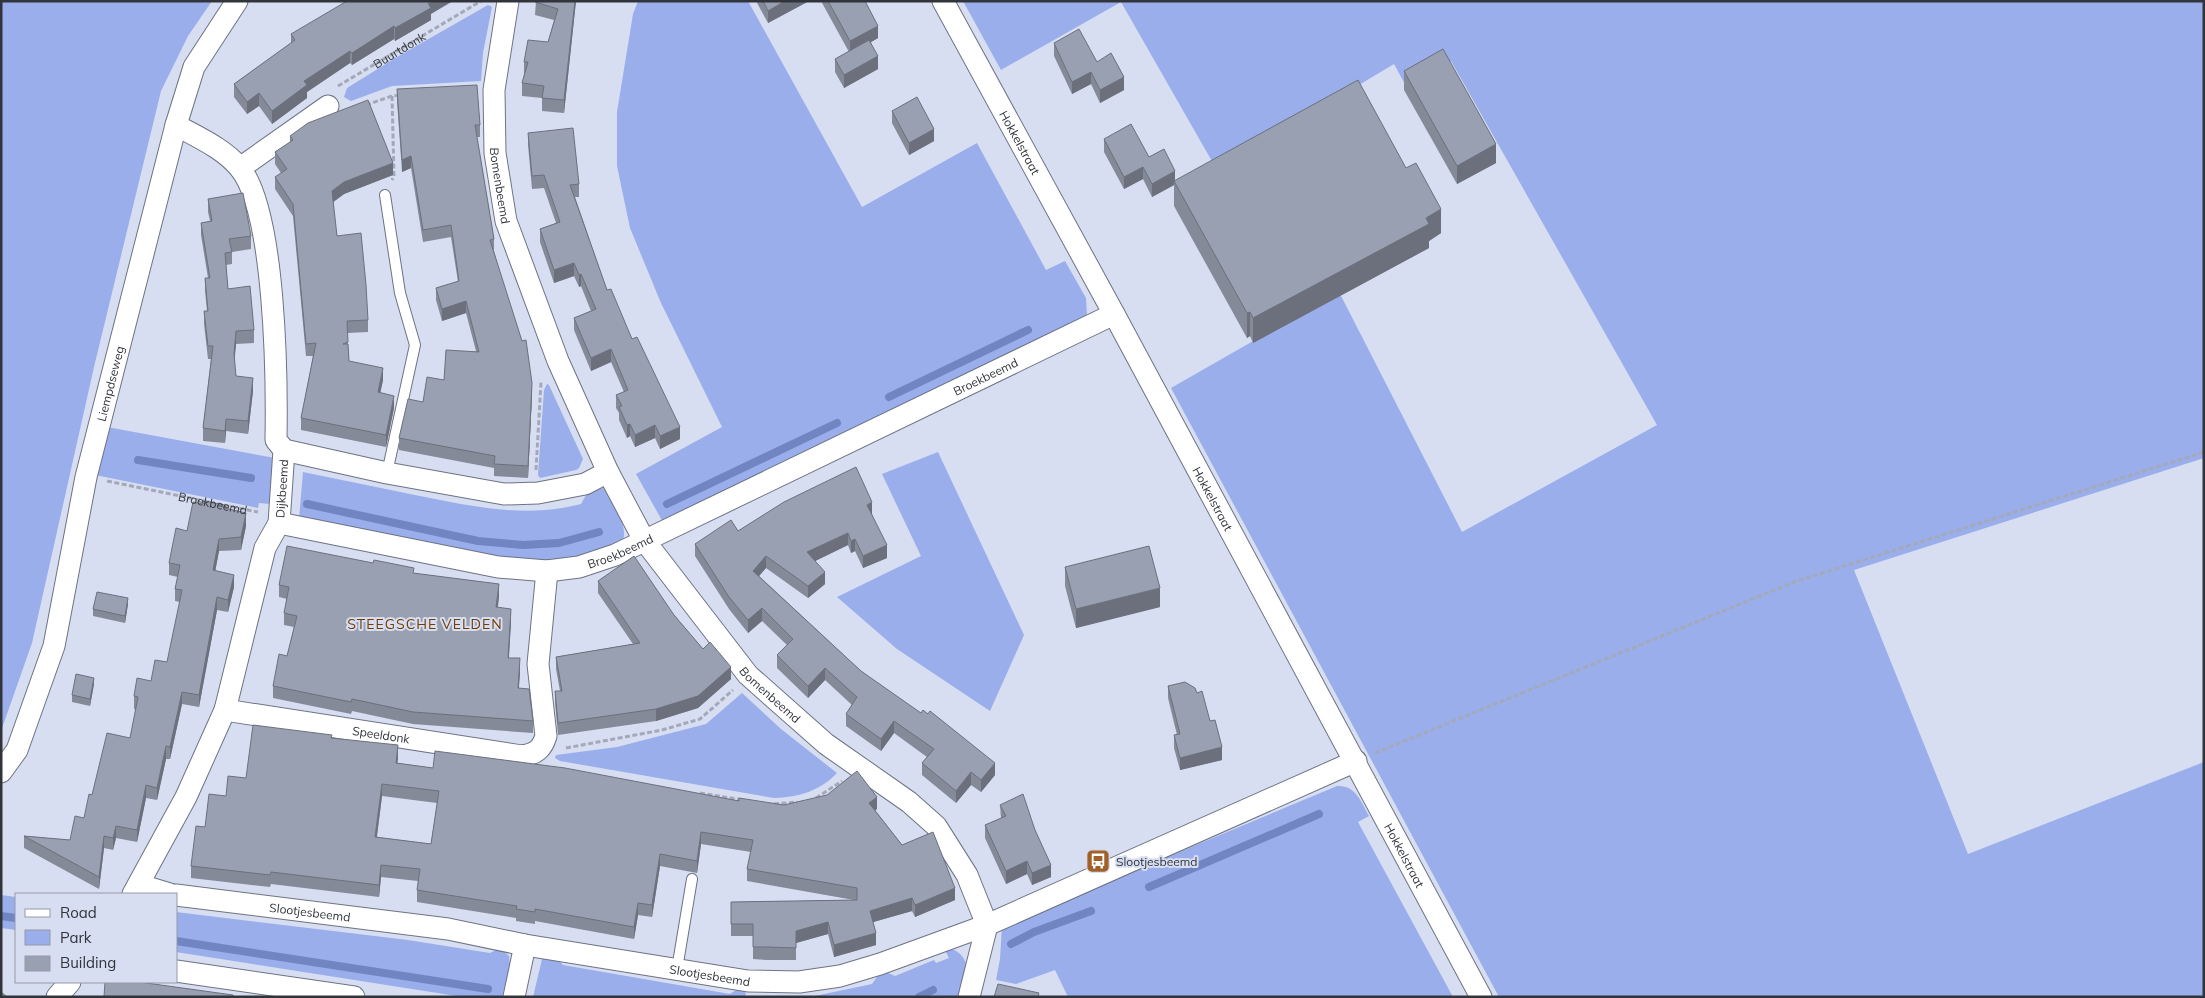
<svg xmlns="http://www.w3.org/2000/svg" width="2205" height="998" font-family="Mulish,sans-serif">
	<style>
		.green { fill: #99aeeb }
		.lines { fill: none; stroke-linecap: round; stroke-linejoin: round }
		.stream { stroke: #7085c1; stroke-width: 8 }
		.lane-casing { stroke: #6d7383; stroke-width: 12 }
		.street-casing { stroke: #6d7383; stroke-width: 23 }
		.path { stroke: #a4a9b9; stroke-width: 3; stroke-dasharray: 5 2.5; stroke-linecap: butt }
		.lane { stroke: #fff; stroke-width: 10 }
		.street { stroke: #fff; stroke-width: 21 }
		.wall { fill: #848a98; fill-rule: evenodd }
		.shaded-wall { fill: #6b707c }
		.building { fill: #99a0b1; stroke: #6b707c; fill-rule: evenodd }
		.labels { text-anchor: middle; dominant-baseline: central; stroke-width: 4; stroke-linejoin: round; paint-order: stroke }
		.street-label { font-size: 12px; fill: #31343b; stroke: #d7def1 }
		.poi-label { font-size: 12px; fill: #31343b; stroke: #d7def1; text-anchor: start }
		.neighbourhood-label { font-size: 14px; letter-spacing: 1px; fill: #733c00; stroke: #d7def1 }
	</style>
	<rect width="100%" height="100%" fill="#d7def1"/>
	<!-- green -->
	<path class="green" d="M1 1H212L188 36 161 91 94 367 32 643 1 731Z
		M638 1H748L862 207 977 143 1046 270 1065 261 1086 298 1087 316 664 524 636 474 722 427 661 303 630 228 617 166V112L633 14Z
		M963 1H2204V458L1854 570 1968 854 2204 762V997H1499L1171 388 1339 292 1462 532 1657 425 1451 61 1406 86 1394 64 1217 170 1121 2 1001 70Z
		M488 5 492 7 483 53 481 81 392 86 351 101 344 97 347 88 397 57Z
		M547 384 549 385 583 459 579 468 576 470 540 478 538 475 544 390Z
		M107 427 275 458 270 504 259 503 258 508 95 475Z
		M938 452 1024 635 990 711 897 649 837 597 921 556 882 474Z
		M303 472C340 480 378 487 415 495 470 506 526 519 581 504L587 493 603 488C614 498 628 527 623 541L581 556 542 561 516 560 299 519Z
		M742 693 781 729 837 773C820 791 799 797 774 798L560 761 555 758 556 755 617 747 706 724Z
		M1337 786C1356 785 1361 802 1369 816L1358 822 1453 997H1068L1055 970 1016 984 996 980 1000 959 1002 926Z
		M1 895 16 897V930L1 928Z
		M176 912 408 940 490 953 500 948 509 956 510 966 502 997H463L176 952Z
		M944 948C954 948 962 953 966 963L959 997H810L872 984 879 974 886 972 895 976 934 960 936 963 949 958Z
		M543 955H554L563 965 730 994 739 988H745L746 997H533Z"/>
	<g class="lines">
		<!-- stream -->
		<path class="stream" d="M889 397 1028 330
			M138 460 251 478
			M307 504 478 541 523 545 559 543 599 532
			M667 504 837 423
			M1149 887 1319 814
			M1 916 16 918
			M176 941 488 989
			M1011 944 1034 932 1091 911
			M919 997 933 990"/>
		<!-- lane casing -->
		<g class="lane-casing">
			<path id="lane" d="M385 195 400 293 415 345 387 473
				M677 969 692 879"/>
		</g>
		<!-- street casing -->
		<g class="street-casing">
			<g id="street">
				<path id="s3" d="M508 1 494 90 495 153 506 221 558 361 608 472 644 540 748 675 826 744 909 802 936 826 967 875 987 925 969 997"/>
				<path id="s4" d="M943 1 1114 314 1481 997"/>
				<path d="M240 168 328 106"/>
				<path d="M284 450 387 473 504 494 538 493 585 484 608 472"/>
				<path id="s5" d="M279 523 498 567 547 571 579 567 615 555 1114 314"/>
				<path id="s6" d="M225 710 522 756C536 754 542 749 546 736L538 664 547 571"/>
				<path id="s7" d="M1 772 17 750 54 646 86 477 176 125 194 67 237 1"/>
				<path d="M140 885 170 894"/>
				<path id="s8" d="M133 894 186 797 225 710 265 548 279 523 284 450 276 440C277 382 276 210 239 167 223 148 197 137 176 125"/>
				<path id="s9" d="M176 895 448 929 525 945 748 981 799 982 840 976 880 964 987 925 1356 761"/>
				<path d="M176 971 354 997"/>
				<path d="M57 997 70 982"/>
				<path d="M514 997 525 945"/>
			</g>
		</g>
		<!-- path -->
		<g class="path">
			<path id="s1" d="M338 86 481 1"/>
			<path d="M392 96 394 176 392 180"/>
			<path d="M366 105 392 96 401 95"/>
			<path d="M536 470 541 382"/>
			<path id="s2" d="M107 481 258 512"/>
			<path d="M566 748 662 730 700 719 733 690"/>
			<path d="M1375 753 1794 582 2204 452"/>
			<path d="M700 793 743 800"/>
			<path d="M816 798 842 781"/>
			<path d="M774 804 797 802"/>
		</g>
		<!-- lane -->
		<use href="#lane" class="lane"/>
		<!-- street -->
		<use href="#street" class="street"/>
	</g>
	<!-- wall -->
	<path class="wall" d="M536 1H576L564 113 542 111V98L522 96V83L524 75V62L548 42 554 20 535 15Z
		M756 1H809L768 23Z
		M821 1H865L878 38 871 42 878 69 844 88 835 72V59L849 52Z
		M431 14V20L395 41 394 39 352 65 350 63 307 92V98L272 124 259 106 247 114 234 97V84L291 43V34Z
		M1054 43 1097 62 1124 90 1100 103 1091 84 1072 94 1054 56Z
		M1404 71 1496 163 1457 184 1404 90Z
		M397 89 480 125V137H477L494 239V251L532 395 528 478 494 476V468L399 450V438L423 402 476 351 466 313 442 321 436 300V288L458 282 451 237 423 242 411 168 402 172 397 101Z
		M892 111 934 141 909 155 892 123Z
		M528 133 579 184V197H575L607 290 632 339 680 439 660 449 655 438 635 447 630 436 627 438 619 420V413L616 408V395L624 392 611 362 591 371 574 330V318L591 311 581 286 579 287 574 276 554 283 540 242V229L556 223 544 188 532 189 528 145Z
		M290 136 393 175 344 194 333 202 337 236 368 320V332L347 333 349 361 383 380 380 393 394 408 386 447 301 430V418L313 356H306L293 216 275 189V177L281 173 275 164V152L290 142Z
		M1104 139 1149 157 1175 181 1441 233 1429 241V248L1253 343 1250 336 1247 338 1174 206V185L1152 197 1143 179 1124 189 1104 152Z
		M208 199 251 236V249L232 252V264L226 265 228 289 254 330V343L236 344 234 361 236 376 253 391 248 434 226 431 225 443 203 441V428L211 359H208L204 324V311H207L205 291V278H208L201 235V223L210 221 208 212Z
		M225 508 246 526 241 550 219 551 215 571 234 587 228 612 217 610 199 707 182 704 170 759H166L157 800 146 798 137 842 116 838 113 850 104 848 99 889 24 848V836L70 840 84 818 92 795 130 738 136 709H134V696L151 681 167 662 180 602 175 601V589L178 577 169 575V563L187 531Z
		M872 514 887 558 863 568 855 551 851 553 848 545 815 561 825 584 808 598 766 568 759 576 861 671 995 775 981 792 971 785 956 803 922 775V763L927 757 894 733 881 751 846 726V714L852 705 825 680 808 698 777 668V655L787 645 762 621 748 633 729 609 695 556V544L738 531Z
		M1065 567 1160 607 1076 628 1065 586Z
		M414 573 499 596 498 607 511 621 509 658 520 670 519 688 533 721V733L413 724 352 711 351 714 273 698V686L287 656 294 627 284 625V613L287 599 279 597V585Z
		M598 581 674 615 703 649 731 679 698 708 656 721 558 735 555 703V691H560L556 669V657L633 644 598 593Z
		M128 604 125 623 93 616V609Z
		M94 684 90 706 72 702V695Z
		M1168 686 1210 721 1222 760 1180 770 1174 748V735H1177L1168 698Z
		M332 738 398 758 397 763 433 768 784 805 877 809 875 810 902 845 955 900 915 917 912 911 873 922 876 945 834 957 828 934 796 943V960H767L753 959V936H731V902L854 900 747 881V869L751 852 701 844 697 873 660 866 652 917 638 915 634 939 535 921V924L516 921V918L417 902V890L418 881 381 877 379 897 271 884 270 887 191 878V866L205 827 226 796 246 778ZM382 796 437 803 431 844 377 837Z
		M1000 805 1035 830 1051 877 1032 885 1027 874 1006 884 985 838V825L1001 818Z"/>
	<!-- shaded-wall -->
	<path class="shaded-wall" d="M432 1H453L431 14V20L395 41V28Z
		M575 1H576L564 113V100Z
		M785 1H809L768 23V11Z
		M394 26V39L352 65V53Z
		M878 26V38L850 54V41Z
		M350 51V63L307 92V98L272 124V111L304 81Z
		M878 56V69L844 88V75Z
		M1091 72V84L1072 94V82Z
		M1124 77V90L1100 103V90Z
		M259 93V106L247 114V102Z
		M934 129V141L909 155V143Z
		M1496 144V163L1457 184V166Z
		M411 156V168L402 172V160Z
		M393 163V175L344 194 332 203V191L344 182Z
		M1143 167V179L1124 189V177Z
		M1175 171V183L1174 181V185L1152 197V184Z
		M1441 209V233L1429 241V248L1253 343V318Z
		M574 263V276L554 283V270Z
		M581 274V286L579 287V275Z
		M466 301V313L442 321V309Z
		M1250 312V336L1247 338V313Z
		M236 331V344L234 367V354Z
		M611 349V362L591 371V358Z
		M383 368V380L378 404V392Z
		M253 378V391L248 434V421Z
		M532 383V395L528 478V466Z
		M394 396V408L386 447V435Z
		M226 419V431L225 443V431Z
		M630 424V436L627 438V425Z
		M655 425V438L635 447V435Z
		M680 427V439L660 449V436Z
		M872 502V514L867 517V505Z
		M246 513V526L241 550V537Z
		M848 533V545L807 565V552Z
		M219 539V551L213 583V570Z
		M855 539V551L851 553V541Z
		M887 545V558L863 568V556Z
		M766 556V568L753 583V571Z
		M825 572V584L808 598V586Z
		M234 575V587L228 612V600Z
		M499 584V596L496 619V607Z
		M1160 588V607L1076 628V609Z
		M217 597V610L199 707V695Z
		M128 598V604L125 623V616Z
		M762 608V621L748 633V620Z
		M511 609V621L508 670V658Z
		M520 658V670L518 700V688Z
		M731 667V679L698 708 656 721V709Z
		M825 668V680L808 698V686Z
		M94 678V684L90 706V699Z
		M182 692V704L170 759V747Z
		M894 721V733L881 751V739Z
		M398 745V758L396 775V763Z
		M166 746V759L157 800V788Z
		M1222 747V760L1180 770V758Z
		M995 763V775L981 792V780Z
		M971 772V785L956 803V791Z
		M382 784V796L375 849V837Z
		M146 785V798L137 842V830Z
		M877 797V809L869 815V803Z
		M116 826V838L113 850V838Z
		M701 832V844L697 873V861Z
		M104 836V848L99 889V877Z
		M660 854V866L652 917V905Z
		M1027 861V874L1006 884V871Z
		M381 865V877L379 897V885Z
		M1051 865V877L1032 885V873Z
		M955 888V900L915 917V905Z
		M912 898V911L870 923V911Z
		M638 903V915L634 939V927Z
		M828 922V934L796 943V931Z
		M876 933V945L834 957V945Z"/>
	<!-- building -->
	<path class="building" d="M347 1H432L428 3 431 8 395 28 394 26 352 53 350 51 304 81 307 85 272 111 259 93 247 102 234 84 295 40 291 34Z
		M536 1H575L564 100 542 98 544 86 522 83 528 62H524L528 40 548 42 558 9 535 2Z
		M763 1H785L768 11Z
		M828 1H865L878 26 850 41Z
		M1079 29 1097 62 1111 53 1124 77 1100 90 1091 72 1072 82 1054 43Z
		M869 40 878 56 844 75 835 59Z
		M1443 49 1496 144 1457 166 1404 71Z
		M1358 80 1406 168 1416 163 1441 209 1426 218 1429 224 1253 318 1250 312 1247 313 1174 181Z
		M477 85 480 125H475L494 239 490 240 522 341 526 340 532 383 528 466 494 464 495 456 399 438 408 399 423 402 427 377 444 380 446 350 479 352 466 301 442 309 436 288 459 281 451 225 423 230 411 156 402 160 397 89Z
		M917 97 934 129 909 143 892 111Z
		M368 100 393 163 344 182 332 191 337 236 361 233 366 285 368 320 347 321 348 342 343 344H348L349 361 383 368 378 392 394 396 386 435 301 418 316 343 306 344 293 204 275 177 287 169 275 152 293 140 290 136 308 123Z
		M1131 124 1149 157 1164 149 1175 171 1152 184 1143 167 1124 177 1104 139Z
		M573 128 579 184 570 185 607 290 611 289 632 339 637 337 680 427 660 436 655 425 635 435 630 424 627 425 619 407 622 406 616 395 628 390 611 349 591 358 574 318 596 309 581 274 579 275 574 263 554 270 540 229 560 222 544 175 532 176 528 133Z
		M243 193 251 236 229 239 232 252 225 253 228 289 250 286 254 330 236 331 234 354 236 376 253 378 248 421 226 419 225 431 203 428 213 346H208L204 311H208L205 278H210L201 223 212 221 208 199Z
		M856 467 872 502 867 505 887 545 863 556 855 539 851 541 848 533 807 552 825 572 808 586 766 556 753 571 861 671 921 713 923 710 928 714 930 711 995 763 981 780 971 772 956 791 922 763 934 749 894 721 881 739 846 714 857 697 825 668 808 686 777 655 793 639 762 608 748 620 729 597 695 544 731 520 738 531 784 502Z
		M203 501 225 505V508L246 513 241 537 219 539 213 570 234 575 228 600 217 597 199 695 182 692 170 747 166 746 157 788 146 785 137 830 116 826 113 838 104 836 99 877 24 836 70 840 75 816 84 818 89 794 92 795 107 733 130 738 138 697 134 696 137 678 151 681 155 660 167 662 182 590 175 589 180 565 169 563 176 528 187 531 193 502 203 504Z
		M287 546 373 563 374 560 414 568 413 573 499 584 496 607 511 609 508 658H520L518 688 529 689 533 721 413 712 352 699 351 702 273 686 279 654 287 656 297 616 284 613 289 587 279 585Z
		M1149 546 1160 588 1076 609 1065 567Z
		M634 556 674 615 703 649 710 642 731 667 698 696 656 709 558 723 555 691H562L556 657 640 643 598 581Z
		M97 592 128 598 125 616 93 609Z
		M76 674 94 678 90 699 72 695Z
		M1185 682 1195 688 1197 693 1202 691 1210 721 1215 720 1222 747 1180 758 1174 735 1180 734 1168 686Z
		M253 725 332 735 331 738 398 745 396 763 433 768 435 751 565 768 739 801V798L784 805 827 795 857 771 877 797 869 803 902 845 933 832 955 888 915 905 912 898 870 911 876 933 834 945 828 922 796 931V948L767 947H753V924H731V902L857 900V888L747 869 753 840 701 832 697 861 660 854 652 905 638 903 634 927 535 909V912L516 909 517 906 417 890 420 869 381 865 379 885 271 872 270 875 191 866 196 826 205 827 209 794 226 796 228 776 246 778ZM382 784 439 791 431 844 375 837Z
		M1023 794 1035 830 1051 865 1032 873 1027 861 1006 871 985 825 1006 816 1000 805Z
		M105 982H139L233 995V997H104Z
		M998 984 1039 993 1038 997H994Z
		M1 992 6 996 5 997H1Z"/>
	<!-- icons -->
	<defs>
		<g id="bus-square" transform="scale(1.25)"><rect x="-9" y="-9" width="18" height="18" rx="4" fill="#a06028" stroke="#d7def1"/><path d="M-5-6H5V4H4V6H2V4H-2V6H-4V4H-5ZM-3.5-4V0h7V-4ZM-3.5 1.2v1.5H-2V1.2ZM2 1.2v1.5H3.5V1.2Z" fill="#fff"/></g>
	</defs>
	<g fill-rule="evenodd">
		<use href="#bus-square" x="1098" y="861"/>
	</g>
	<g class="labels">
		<!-- street labels -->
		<g class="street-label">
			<text stroke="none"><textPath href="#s1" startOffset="71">Buurtdonk</textPath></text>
			<text stroke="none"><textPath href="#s4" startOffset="161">Hokkelstraat</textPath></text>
			<text stroke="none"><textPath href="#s3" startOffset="186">Bomenbeemd</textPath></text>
			<text stroke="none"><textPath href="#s5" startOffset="754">Broekbeemd</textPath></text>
			<text stroke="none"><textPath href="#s7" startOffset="406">Liempdseweg</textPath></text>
			<text stroke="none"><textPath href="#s8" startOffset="436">Dijkbeemd</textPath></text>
			<text stroke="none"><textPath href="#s4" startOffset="566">Hokkelstraat</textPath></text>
			<text stroke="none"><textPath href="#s2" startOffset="108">Broekbeemd</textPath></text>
			<text stroke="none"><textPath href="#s5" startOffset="349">Broekbeemd</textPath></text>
			<text stroke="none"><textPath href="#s3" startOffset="770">Bomenbeemd</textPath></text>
			<text stroke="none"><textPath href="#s6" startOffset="158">Speeldonk</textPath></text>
			<text stroke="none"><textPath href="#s4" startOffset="971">Hokkelstraat</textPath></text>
			<text stroke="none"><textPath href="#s9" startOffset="135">Slootjesbeemd</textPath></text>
			<text stroke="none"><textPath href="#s9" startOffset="540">Slootjesbeemd</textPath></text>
		</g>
		<!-- poi labels -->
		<g class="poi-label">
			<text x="1116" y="861">Slootjesbeemd</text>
		</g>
		<!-- neighbourhood labels -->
		<g class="neighbourhood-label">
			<text x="425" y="624">STEEGSCHE VELDEN</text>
		</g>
	</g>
	<!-- border -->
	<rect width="2205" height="998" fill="none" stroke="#31343b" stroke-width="5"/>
	<!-- legend -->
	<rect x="15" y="893" width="162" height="90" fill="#d7def1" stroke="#959aa8"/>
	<rect x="25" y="909" width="25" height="8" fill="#ffffff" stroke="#959aa8"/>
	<text x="60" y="918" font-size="15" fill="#31343b">Road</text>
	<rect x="25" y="930" width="25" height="15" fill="#99aeeb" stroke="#959aa8"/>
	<text x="60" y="943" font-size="15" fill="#31343b">Park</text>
	<rect x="25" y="956" width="25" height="15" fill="#99a0b1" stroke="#959aa8"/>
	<text x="60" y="968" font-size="15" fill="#31343b">Building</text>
</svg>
